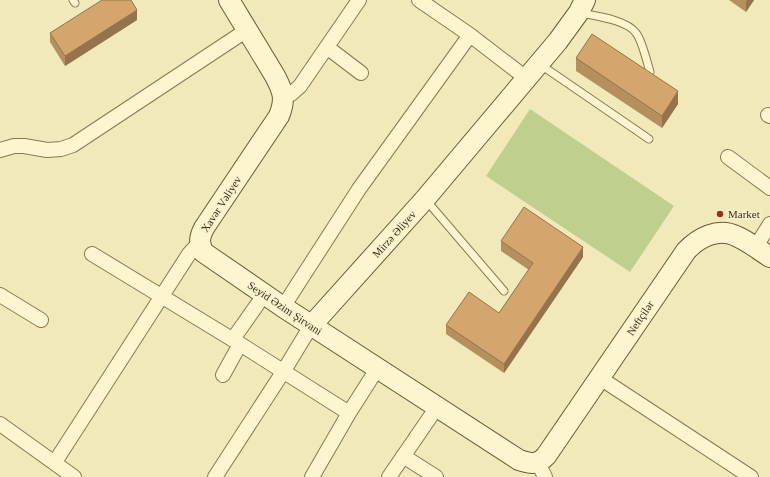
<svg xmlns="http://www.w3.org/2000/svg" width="770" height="477" font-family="'Times New Roman',serif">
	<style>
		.green { fill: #bfd08e }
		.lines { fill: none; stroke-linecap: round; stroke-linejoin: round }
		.lane-casing { stroke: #8a7853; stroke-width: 9 }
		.street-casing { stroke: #8a7853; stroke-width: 16 }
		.secondary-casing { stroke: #6b5937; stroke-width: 22 }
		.lane { stroke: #fcf5ce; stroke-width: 7 }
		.street { stroke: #fcf5ce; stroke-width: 14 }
		.secondary { stroke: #fcf5ce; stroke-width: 20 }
		.wall { fill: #b68f5e }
		.shaded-wall { fill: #94744c }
		.building { fill: #d4a66d; stroke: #94744c }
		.poi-dot { fill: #9e2f1e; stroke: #f8f2cb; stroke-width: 1.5 }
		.labels { text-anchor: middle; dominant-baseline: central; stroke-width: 3; stroke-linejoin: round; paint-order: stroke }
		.street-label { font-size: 11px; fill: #382c1a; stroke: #f8f2cb }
		.poi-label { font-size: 11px; fill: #382c1a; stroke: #f8f2cb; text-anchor: start }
	</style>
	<rect width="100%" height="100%" fill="#f2e9bb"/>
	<!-- green -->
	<path class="green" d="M530 109 674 206 630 272 486 176Z"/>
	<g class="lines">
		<!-- lane casing -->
		<g class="lane-casing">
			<path id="lane" d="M73 0 75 3
				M581 13C596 16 627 20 636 33 642 40 647 62 650 72
				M541 65 649 139
				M426 200 504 291"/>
		</g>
		<!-- street casing -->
		<g class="street-casing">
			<path id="street" d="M419 0 470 35 526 78
				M328 48 361 73
				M283 96 291 94 300 86 359 0
				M768 115 770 116
				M0 150 14 146H24L47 150 61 149 73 145 247 30
				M728 157 770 188
				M755 248 770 224
				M92 254 240 344 349 413
				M0 295 41 320
				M283 307 359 189 470 35
				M233 339 264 295
				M223 375 240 344
				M600 378 751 477
				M0 424 74 477
				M403 456 436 477
				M55 462 189 254 199 243
				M538 463 545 477
				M215 477 283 372 311 326
				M312 477 349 413 377 369
				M389 477 437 407"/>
		</g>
		<!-- secondary casing -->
		<g class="secondary-casing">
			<path id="secondary" d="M229 0 275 76C283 91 286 99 279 116L204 228C199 238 199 242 203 252L283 307 519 460C531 464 537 465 546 456L686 251C698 238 718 227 736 236 748 241 759 250 770 257
				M311 326 425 199 558 41 579 12 585 0"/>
		</g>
		<!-- lane -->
		<use href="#lane" class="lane"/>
		<!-- street -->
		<use href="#street" class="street"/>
		<!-- secondary -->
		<use href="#secondary" class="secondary"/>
	</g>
	<!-- wall -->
	<path class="wall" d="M729 0H754L746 12Z
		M137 20 65 66 50 42V33Z
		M576 58 678 104 662 128 576 71Z
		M501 241 583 257 504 373 446 334V325L499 313 529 270 501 251Z"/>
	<!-- shaded-wall -->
	<path class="shaded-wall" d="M747 0H754L746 12V2Z
		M137 10V20L65 66V56Z
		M678 91V104L662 128V116Z
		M583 247V257L504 373V364Z"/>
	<!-- building -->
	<path class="building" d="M102 0H131L137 10 65 56 50 33Z
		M592 34 678 91 662 116 576 58Z
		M524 207 583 247 504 364 446 325 469 292 499 313 533 263 501 241Z"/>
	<!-- markers -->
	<circle class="poi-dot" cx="720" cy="214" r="4"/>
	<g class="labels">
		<!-- street labels -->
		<g class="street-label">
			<text transform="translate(221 204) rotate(-57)">Xavər Vəliyev</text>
			<text transform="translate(394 234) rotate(-48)">Mirzə Əliyev</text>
			<text transform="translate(285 308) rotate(34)">Seyid Əzim Şirvani</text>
			<text transform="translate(640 318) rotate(-56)">Neftçilər</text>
		</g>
		<!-- poi labels -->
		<g class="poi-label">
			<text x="728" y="214">Market</text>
		</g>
	</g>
</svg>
